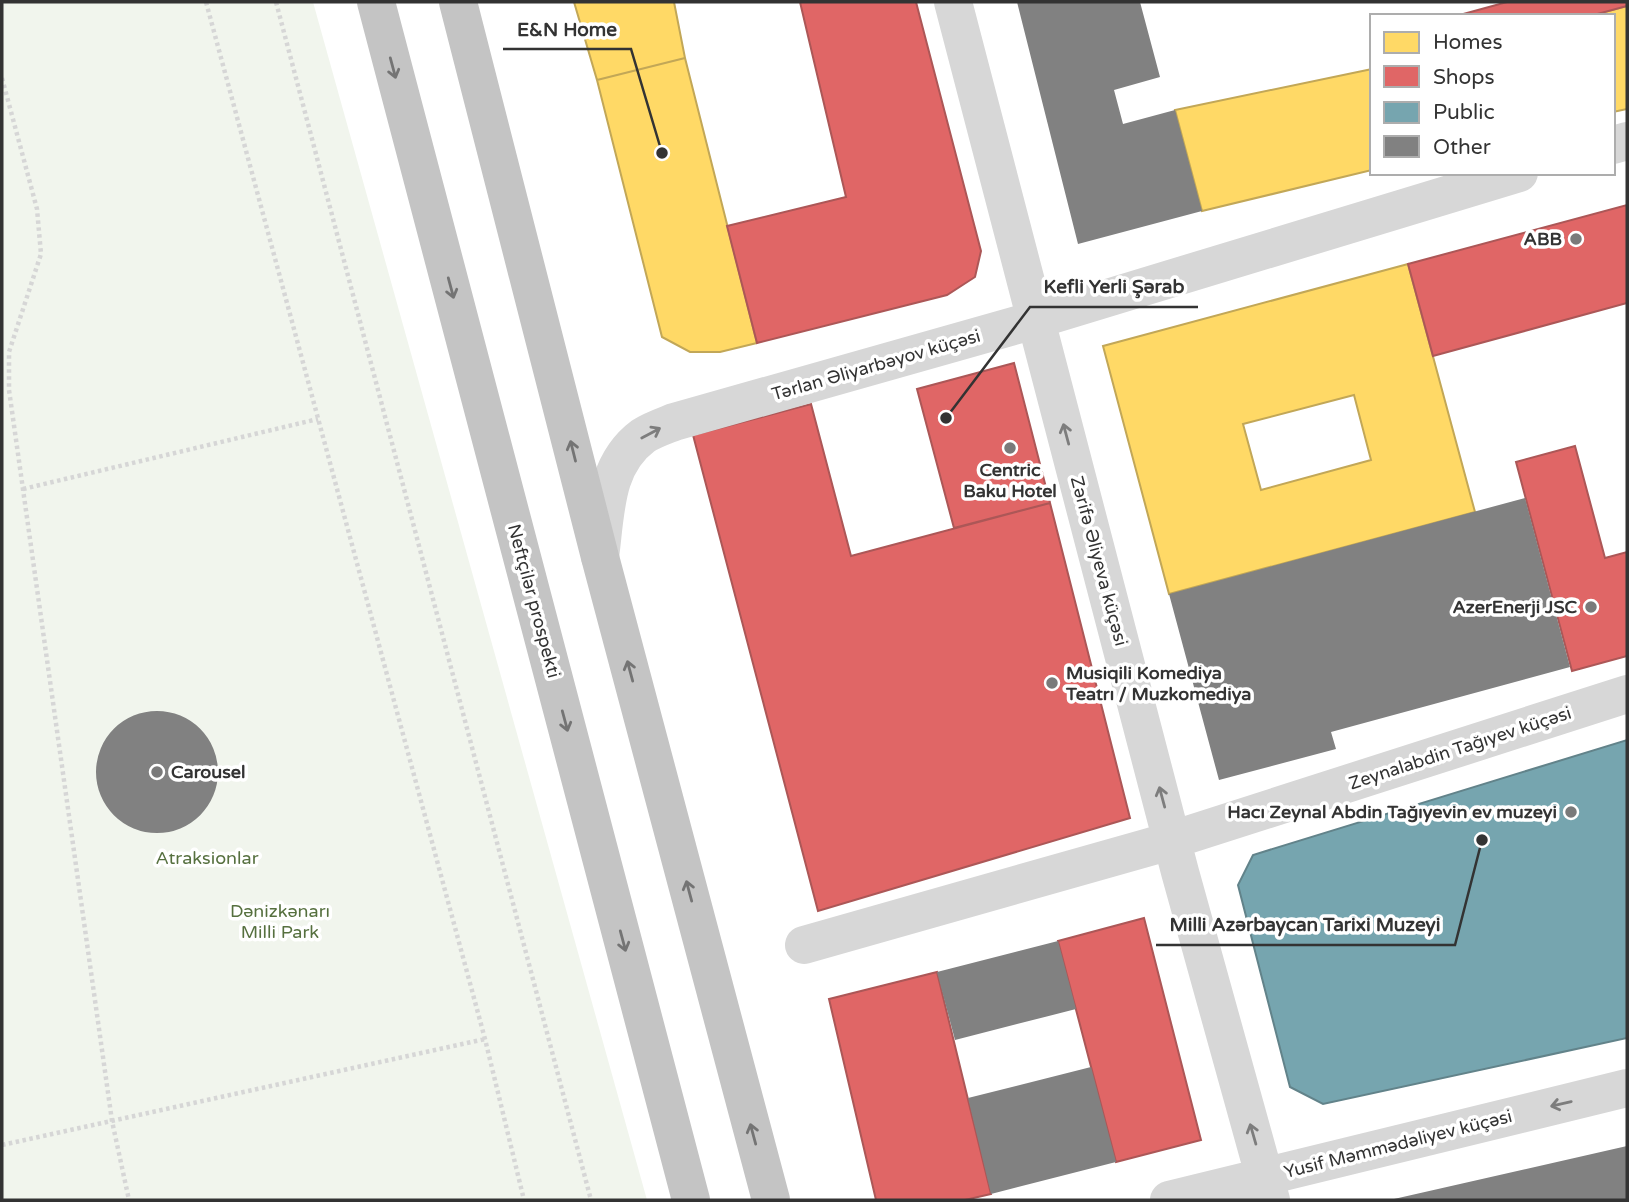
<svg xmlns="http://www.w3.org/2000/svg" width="1629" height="1202" font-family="'Varela Round',sans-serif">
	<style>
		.green { fill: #f1f5ed }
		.homes { fill: #ffd966; stroke: #c2a757; stroke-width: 2; fill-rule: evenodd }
		.shops { fill: #e06666; stroke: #ac5757; stroke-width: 2 }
		.public { fill: #76a5af; stroke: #62838a; stroke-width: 2 }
		.building { fill: #818181 }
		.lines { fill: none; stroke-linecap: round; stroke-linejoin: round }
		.path { stroke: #d6d6d6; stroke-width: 4.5; stroke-dasharray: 3.5 3.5; stroke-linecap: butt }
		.street { stroke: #d7d7d7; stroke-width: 38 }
		.highway { stroke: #c4c4c4; stroke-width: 38 }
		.oneway { stroke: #747474 }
		.oneway2 { stroke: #7d7d7d }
		.poi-dot { fill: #7a7a7a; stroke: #fff; stroke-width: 2.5 }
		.labels { text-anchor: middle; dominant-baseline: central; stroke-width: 7; stroke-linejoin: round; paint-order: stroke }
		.poi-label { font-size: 18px; font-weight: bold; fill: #333; stroke: #fff; text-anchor: end }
		.street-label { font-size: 18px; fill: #333; stroke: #fff }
		.park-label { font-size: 18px; fill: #56703f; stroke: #fff }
		.leader { fill: none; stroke: #333; stroke-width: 2.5 }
		.callout-dot { fill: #333; stroke: #fff; stroke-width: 2.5 }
		.callout-label { font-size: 19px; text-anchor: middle; font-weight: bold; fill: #333; stroke: #fff; stroke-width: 7; stroke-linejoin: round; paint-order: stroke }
	</style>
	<rect width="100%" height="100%" fill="#fff"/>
	<!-- green -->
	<path class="green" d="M2 2H313L647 1200H2Z"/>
	<!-- homes -->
	<path class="homes" d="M574 2H674L685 58 597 80Z
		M1627 6V109L1613 112V16H1590Z
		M685 58 757 343 720 352H690L662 337 597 80Z
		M1372 69V170L1202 211 1175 110Z
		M1408 264 1475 512 1169 594 1103 346ZM1354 395 1371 460 1261 490 1243 424Z"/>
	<!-- shops -->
	<path class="shops" d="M800 2H916L981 251 975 277 947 295 757 343 727 226 846 197Z
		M1507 2H1627V6L1590 16H1456Z
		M1627 205V303L1433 356 1408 264Z
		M1014 363 1050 503 954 528 917 389Z
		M811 404 851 556 1050 503 1130 818 818 911 693 435Z
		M1575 446 1605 558 1627 552V656L1572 671 1516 462Z
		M1144 918 1201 1140 1116 1162 1058 941Z
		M1144 918 1201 1140 1116 1162 1058 941Z
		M937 972 991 1194 965 1200H876L829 999Z"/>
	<!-- public -->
	<path class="public" d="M1627 740V1038L1323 1104 1290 1087 1238 885 1253 855Z"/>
	<!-- building -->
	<path class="building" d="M1017 2H1140L1160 77 1114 90 1123 124 1175 110 1202 211 1078 244Z
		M1525 498 1570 667 1331 732 1336 749 1219 780 1169 594Z
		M96 772a61 61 0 1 1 122 0a61 61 0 1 1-122 0Z
		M1058 941 1076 1009 955 1040 937 972Z
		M1091 1067 1116 1162 991 1194 968 1098Z
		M1627 1146V1200H1395L1394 1199Z"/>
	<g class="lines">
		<!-- path -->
		<path class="path" d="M206 2 485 1039 524 1200
			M276 2 591 1200
			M2 78 37 209 41 254 9 352V390L112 1121 129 1200
			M23 489 318 419
			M2 1145 485 1039"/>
		<!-- street -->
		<path class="street" d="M953 2 1180 872 1271 1200
			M1613 145 1627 141
			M600 557C606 513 604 465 643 436 652 430 664 426 674 422L1035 320 1519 173
			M804 945 1153 846 1627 694
			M1169 1200 1627 1088"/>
		<!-- highway -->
		<path class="highway" d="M376 2 691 1200
			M458 2 600 557 771 1200"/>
	</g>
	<!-- one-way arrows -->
	<defs><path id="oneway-shaft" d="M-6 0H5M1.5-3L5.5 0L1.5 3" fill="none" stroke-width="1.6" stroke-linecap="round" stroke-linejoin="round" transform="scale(1.75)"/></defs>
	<g class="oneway">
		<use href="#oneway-shaft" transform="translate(393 68) rotate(75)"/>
		<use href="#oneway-shaft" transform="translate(451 288) rotate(75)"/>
		<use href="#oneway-shaft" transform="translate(573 451) rotate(-104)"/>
		<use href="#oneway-shaft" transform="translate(630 671) rotate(-105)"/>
		<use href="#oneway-shaft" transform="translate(565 721) rotate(75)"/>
		<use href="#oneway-shaft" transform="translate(689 891) rotate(-105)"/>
		<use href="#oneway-shaft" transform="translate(623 941) rotate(75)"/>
		<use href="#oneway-shaft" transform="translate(753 1134) rotate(-105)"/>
	</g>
	<g class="oneway2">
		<use href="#oneway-shaft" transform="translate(651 433) rotate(-28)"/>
		<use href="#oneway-shaft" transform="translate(1066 434) rotate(-105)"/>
		<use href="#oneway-shaft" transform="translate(1162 797) rotate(-105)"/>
		<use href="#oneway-shaft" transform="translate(1561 1104) rotate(167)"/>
		<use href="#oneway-shaft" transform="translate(1253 1134) rotate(-106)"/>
	</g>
	<!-- markers -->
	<g class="poi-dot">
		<circle cx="1576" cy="239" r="7"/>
		<circle cx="1010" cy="448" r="7"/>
		<circle cx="1591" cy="607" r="7"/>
		<circle cx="1052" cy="683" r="7"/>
		<circle cx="157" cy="772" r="7"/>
		<circle cx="1571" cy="812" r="7"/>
	</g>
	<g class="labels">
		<!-- poi labels -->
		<g class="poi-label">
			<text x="1562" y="239">ABB</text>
			<text x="1010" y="470" text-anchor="middle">Centric<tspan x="1010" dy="21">Baku Hotel</tspan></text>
			<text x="1577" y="607">AzerEnerji JSC</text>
			<text x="1066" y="673" text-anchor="start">Musiqili Komediya<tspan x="1066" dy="21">Teatrı / Muzkomediya</tspan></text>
			<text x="171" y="772" text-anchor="start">Carousel</text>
			<text x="1557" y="812">Hacı Zeynal Abdin Tağıyevin ev muzeyi</text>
		</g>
		<!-- street labels -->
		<g class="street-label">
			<text transform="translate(876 365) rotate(-16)">Tərlan Əliyarbəyov küçəsi</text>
			<text transform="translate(1099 561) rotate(75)">Zərifə Əliyeva küçəsi</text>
			<text transform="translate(534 601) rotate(75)">Neftçilər prospekti</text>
			<text transform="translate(1460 748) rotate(-18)">Zeynalabdin Tağıyev küçəsi</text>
			<text transform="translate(1398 1144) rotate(-14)">Yusif Məmmədəliyev küçəsi</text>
		</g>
		<!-- park labels -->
		<g class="park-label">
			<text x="207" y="858">Atraksionlar</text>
			<text x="280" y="911">Dənizkənarı<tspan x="280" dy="21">Milli Park</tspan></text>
		</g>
	</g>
	<!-- callouts -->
	<path class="leader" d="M662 153L631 49H503M946 418L1030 307H1198M1482 840L1455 945H1156"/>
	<g class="callout-dot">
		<circle cx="662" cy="153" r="7"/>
		<circle cx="946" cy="418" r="7"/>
		<circle cx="1482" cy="840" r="7"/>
	</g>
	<g class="callout-label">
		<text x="567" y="36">E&amp;N Home</text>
		<text x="1114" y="293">Kefli Yerli Şərab</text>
		<text x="1305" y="931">Milli Azərbaycan Tarixi Muzeyi</text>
	</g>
	<!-- border -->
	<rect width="1629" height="1202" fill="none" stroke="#333333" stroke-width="7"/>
	<!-- legend -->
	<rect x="1370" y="14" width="245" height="161" fill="#ffffff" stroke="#adadad" stroke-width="2"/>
	<rect x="1384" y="32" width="35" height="21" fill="#ffd966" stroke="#adadad" stroke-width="2"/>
	<text x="1433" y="49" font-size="21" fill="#333333">Homes</text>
	<rect x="1384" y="66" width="35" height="21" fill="#e06666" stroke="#adadad" stroke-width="2"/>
	<text x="1433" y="84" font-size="21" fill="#333333">Shops</text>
	<rect x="1384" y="102" width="35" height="21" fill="#76a5af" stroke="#adadad" stroke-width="2"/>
	<text x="1433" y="119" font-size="21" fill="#333333">Public</text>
	<rect x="1384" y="136" width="35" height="21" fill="#818181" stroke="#adadad" stroke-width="2"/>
	<text x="1433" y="154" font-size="21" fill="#333333">Other</text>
</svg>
